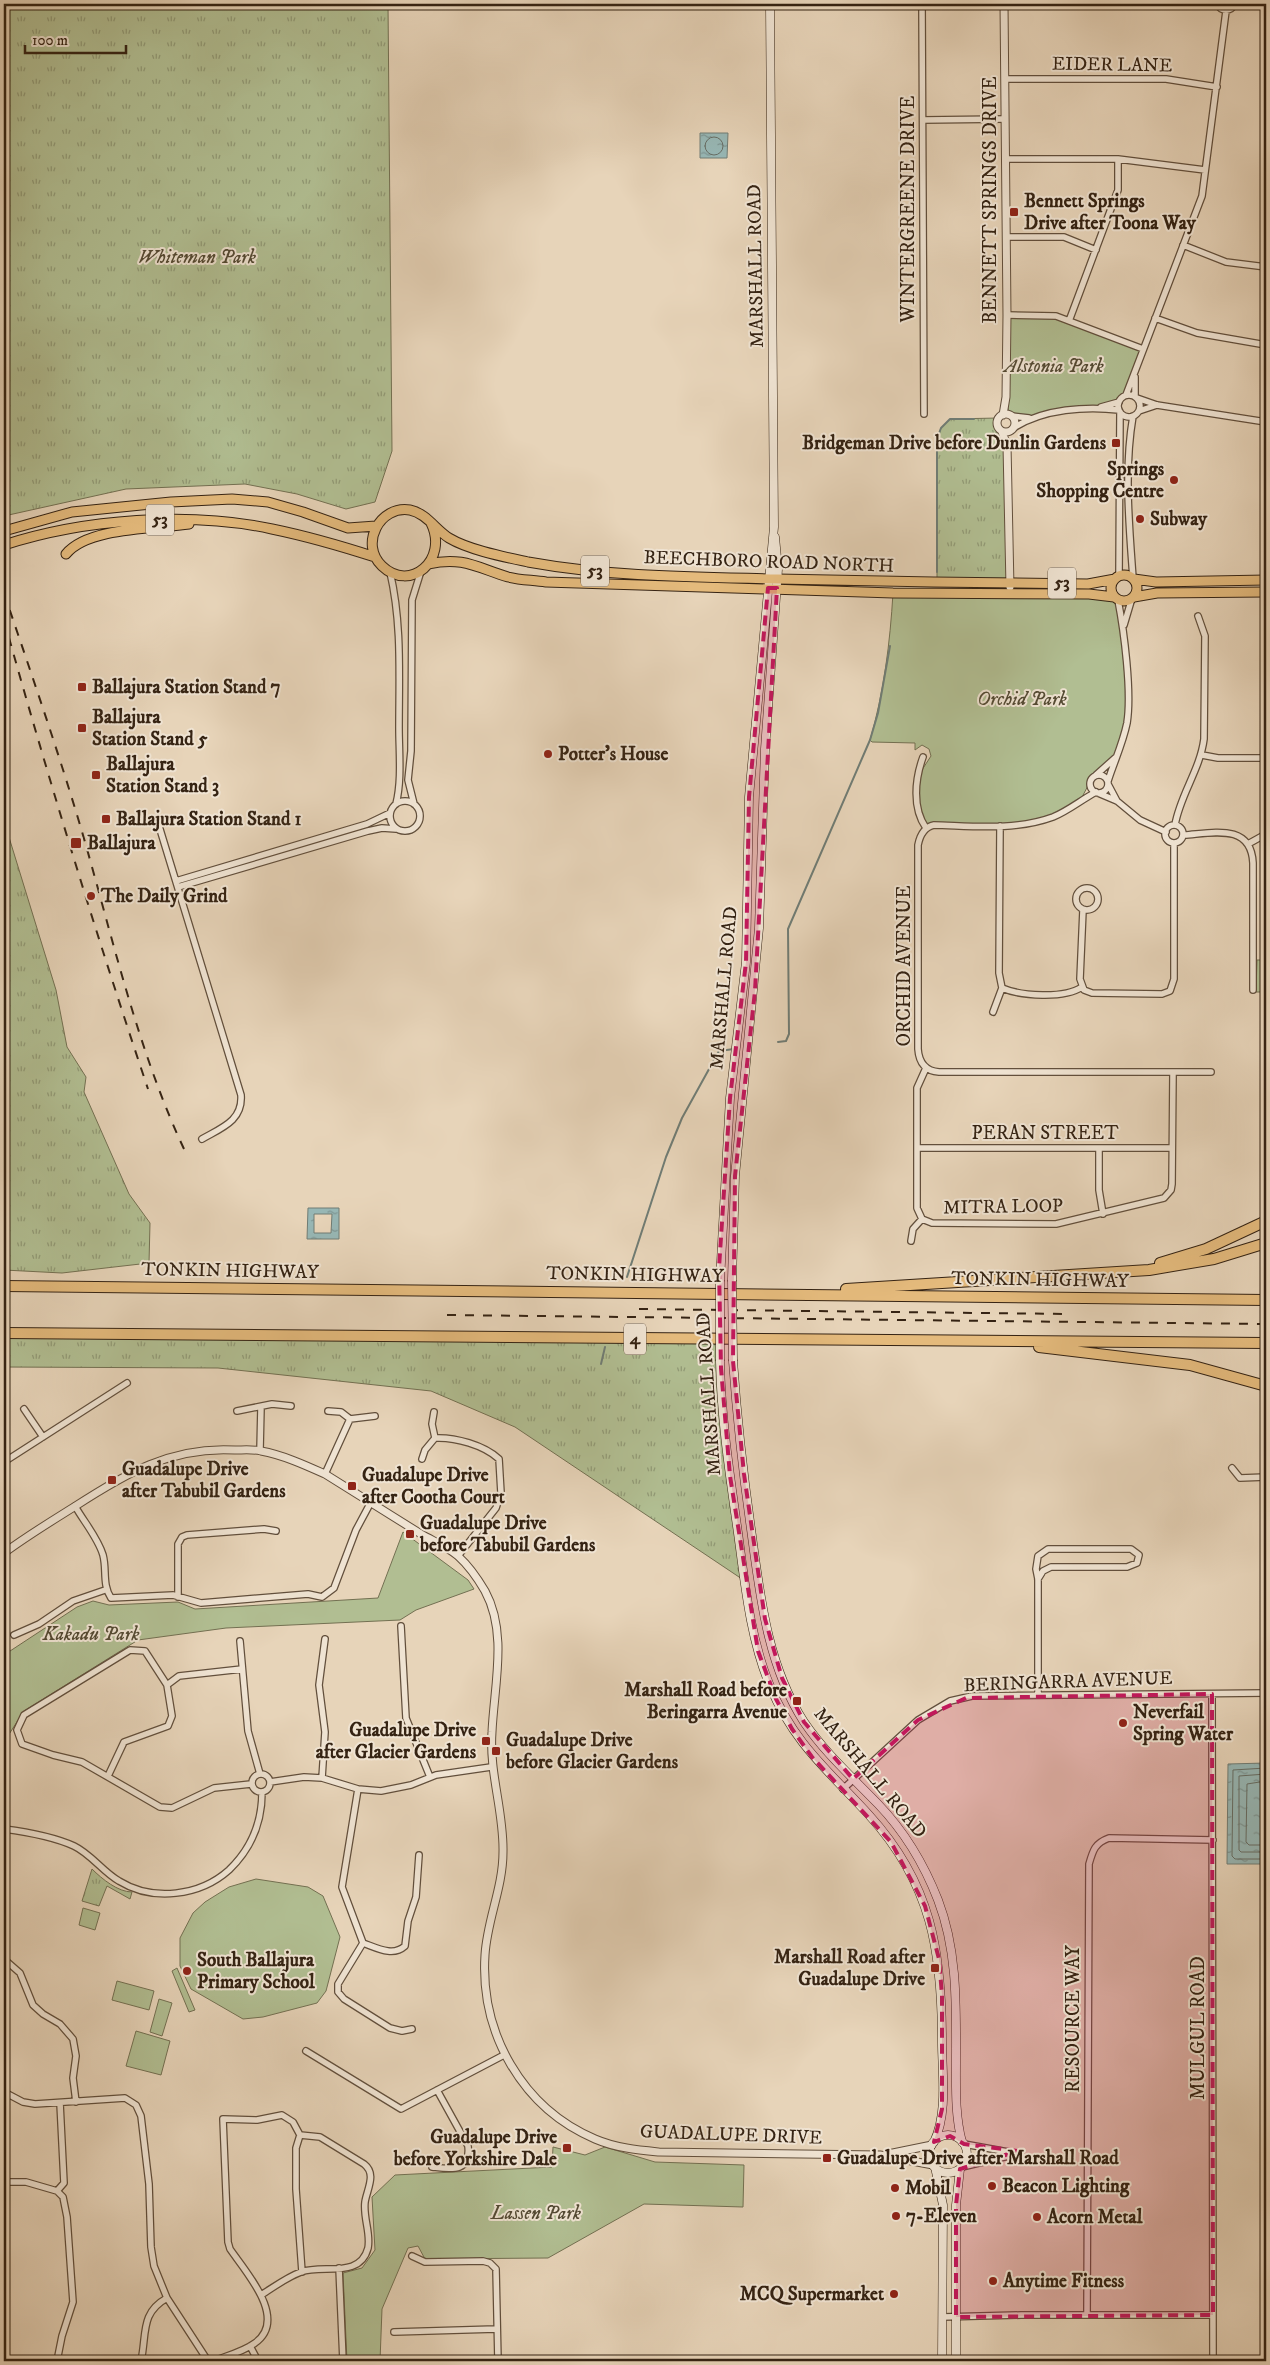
<svg xmlns="http://www.w3.org/2000/svg" width="1270" height="2365" font-family="'IM FELL DW Pica',serif">
	<style>
		.grass { fill: url(#grass-tufts); stroke: #737052 }
		.park { fill: #b1be92; stroke: #737052 }
		.water { fill: url(#water-ripples); stroke: #707c74; fill-rule: evenodd }
		.lines { fill: none; stroke-linecap: round; stroke-linejoin: round }
		.shore { stroke: #666d64; stroke-width: 1 }
		.stream { stroke: #707c74; stroke-width: 2 }
		.minor-casing { stroke: #624f3c; stroke-width: 8 }
		.tertiary-casing { stroke: #624f3c; stroke-width: 9 }
		.secondary-casing { stroke: #352313; stroke-width: 9 }
		.primary-casing { stroke: #352313; stroke-width: 11 }
		.motorway-casing { stroke: #352313; stroke-width: 12 }
		.minor { stroke: #efe3d2; stroke-width: 5.5 }
		.tertiary { stroke: #efe3d2; stroke-width: 7 }
		.secondary { stroke: #efe3d2; stroke-width: 8 }
		.primary { stroke: #e4ba7c; stroke-width: 9 }
		.motorway { stroke: #e4ba7c; stroke-width: 10 }
		.rail { stroke: #352313; stroke-width: 2; stroke-dasharray: 9 9; stroke-linecap: butt }
		.secondary-bridge-casing { stroke: #352313; stroke-width: 9; stroke-linecap: butt }
		.secondary-bridge { stroke: #efe3d2; stroke-width: 8 }
		.marked { fill: #c2185b; fill-opacity: 0.2; stroke: #c2185b; stroke-width: 4; stroke-dasharray: 10 6; stroke-linejoin: round }
		.poi-dot { fill: #8f2418; stroke: #efe3d2; stroke-width: 2 }
		.labels { text-anchor: middle; dominant-baseline: central; stroke-width: 4; stroke-linejoin: round; paint-order: stroke }
		.shield { fill: #efe3d2; stroke: #6d5d4c; stroke-width: 1 }
		.shield-label { font-size: 18px; font-weight: bold; fill: #352313 }
		.street-label { font-size: 19px; fill: #352313; stroke: #efe3d2 }
		.poi-label { font-size: 19px; font-weight: bold; fill: #352313; stroke: #efe3d2; text-anchor: start }
		.park-label { font-size: 19px; font-style: italic; fill: #544a33; stroke: #efe3d2 }
	</style>
	<defs>
		<pattern id="grass-tufts" width="24" height="20" patternUnits="userSpaceOnUse" patternTransform="scale(1.25)"><rect width="24" height="20" fill="#b1be92"/><path d="M3 7l-1-3M5 7V3M7 7l1-3M15 17l-1-3M17 17v-4M19 17l1-3" fill="none" stroke="#919a76"/></pattern>
		<pattern id="water-ripples" width="26" height="14" patternUnits="userSpaceOnUse" patternTransform="scale(1.25)"><rect width="26" height="14" fill="#97b7b5"/><path d="M2 4q2-2 4 0t4 0M15 11q2-2 4 0t4 0" fill="none" stroke="#7c9492"/></pattern>
	</defs>
	<rect width="100%" height="100%" fill="#e7d4b9"/>
	<filter id="stains"><feTurbulence type="fractalNoise" baseFrequency=".004" numOctaves="4"/><feColorMatrix values="0 0 0 0 .2 0 0 0 0 .09 0 0 0 0 .02 0 0 0 .5 -.17"/></filter>
	<radialGradient id="worn" r=".72"><stop offset=".6" stop-color="#630" stop-opacity="0"/><stop offset="1" stop-color="#630" stop-opacity=".3"/></radialGradient>
	<!-- grass -->
	<path class="grass" d="M4 4H388L392 451 375 502 346 509 297 494 245 484 126 489 4 516Z
		M998 418V427L1007 445 1010 583H937V439L941 428 950 419Z
		M4 821 56 990 67 1047 86 1077 84 1092 129 1194 150 1223 149 1263 62 1273 4 1270Z
		M4 1338 721 1339 722 1382 745 1581 515 1427 431 1391 218 1368 4 1367Z
		M92 1869C102 1879 118 1892 132 1892L130 1899 107 1886 99 1906 82 1901Z"/>
	<!-- park -->
	<path class="park" d="M1007 315 1056 316 1143 349 1126 395 1119 402 1099 407 1029 418 1009 414 1006 397Z
		M893 593 1083 595 1118 600 1128 710 1115 758 1092 778 1080 801 1066 811 1030 823 926 828 917 808 920 773 931 756 929 749 922 745 915 750V743L872 742 870 740C884 692 890 643 893 593Z
		M1257 960H1266V992H1256Z
		M403 1532 468 1580 474 1589 416 1610 400 1620 226 1628 138 1640 24 1711 4 1742V1655L77 1607 93 1601 109 1605 178 1602 195 1609 378 1598Z
		M256 1879 308 1887 323 1896 340 1937 326 1991 317 2003 263 2017 243 2019 191 1989 180 1966V1938L193 1913 205 1902 229 1887Z
		M83 1908 100 1913 95 1930 79 1925Z
		M177 1968 195 2010 189 2012 172 1971Z
		M117 1981 154 1991 149 2010 112 2000Z
		M159 1999 172 2003 162 2036 150 2032Z
		M136 2031 170 2041 161 2075 126 2066Z
		M553 2147 585 2155 605 2147 655 2162 744 2165 743 2207 644 2204 548 2258 425 2259 418 2246 408 2248 382 2309 380 2361H347L343 2273 362 2268 375 2250 372 2197 395 2175 552 2167Z"/>
	<!-- water -->
	<path class="water" d="M700 133H728L727 158H700Z
		M308 1208H339V1239H307ZM314 1214H332L331 1233H314Z
		M1266 1763V1864H1227L1228 1764Z"/>
	<g class="lines">
		<!-- shore -->
		<path class="shore" d="M705 146a9 9 0 1 1 18 0a9 9 0 1 1-18 0Z
			M1266 1768 1233 1770 1232 1856 1235 1859H1266
			M1266 1774 1239 1776V1850L1241 1852H1266
			M1266 1781 1247 1784 1246 1842 1249 1845H1266"/>
		<!-- stream -->
		<path class="stream" d="M937 572V439L941 428 950 419H974
			M778 1042 786 1041 789 1034 788 929 870 740 878 713 890 646
			M627 1277 666 1157 682 1118 719 1051 734 1049
			M601 1364 605 1347"/>
		<!-- minor casing -->
		<g class="minor-casing">
			<path id="minor" d="M922 4 924 414
				M1217 4C1221 12 1231 12 1235 4
				M1005 79H1166L1217 87
				M923 120 1005 119
				M1005 159H1118L1205 170
				M1007 237H1064L1096 250
				M1183 245 1226 262 1266 267
				M1007 315 1056 316 1143 349
				M1155 318 1197 333 1266 345
				M1069 321 1118 190V159
				M1118 406a11 11 0 1 1 22 0a11 11 0 1 1-22 0Z
				M1126 395 1202 196 1226 11
				M1135 396V377
				M1137 398 1157 405 1266 422
				M1101 407 1119 402
				M1139 411 1157 405
				M1012 416 1029 418
				M1015 427C1044 409 1086 406 1119 410
				M390 572C402 623 399 675 399 728 399 752 402 780 396 804
				M1119 576 1120 412
				M1133 578C1129 524 1124 469 1133 416
				M1124 625 1132 598
				M1202 755 1218 758H1266
				M923 757C915 779 912 808 926 828
				M1090 784a9 9 0 1 1 18 0a9 9 0 1 1-18 0Z
				M1096 775 1115 758
				M1108 781C1114 762 1123 743 1127 723 1132 692 1124 631 1118 600
				M1108 784 1117 801
				M1096 792C1081 800 1068 811 1053 817 1015 831 973 826 934 825 924 827 920 835 918 845V1049C919 1063 926 1071 939 1072H1211
				M1098 793 1117 801 1140 820 1166 832
				M390 816a15 15 0 1 1 30 0a15 15 0 1 1-30 0Z
				M414 804 408 780 411 751 412 600 421 571
				M1165 834a9 9 0 1 1 18 0a9 9 0 1 1-18 0Z
				M1175 825C1180 795 1200 770 1204 739L1205 636 1198 616
				M159 826 241 1095C243 1121 221 1128 202 1139
				M1000 826 999 973 1002 988C1021 996 1064 999 1082 987
				M1184 835C1213 833 1251 823 1253 863V990
				M1248 844 1266 834
				M176 881 367 824 390 813
				M178 887 368 831 382 828 396 829
				M1076 899a11 11 0 1 1 22 0a11 11 0 1 1-22 0Z
				M1083 910 1080 979 1084 990 1092 993 1162 994 1170 991 1174 979V844
				M993 1012 1002 988
				M926 1068 917 1088V1208L922 1219 932 1223 1056 1224 1164 1198 1171 1190 1172 1184 1173 1073
				M917 1148H1172
				M1099 1148V1190L1103 1214
				M911 1241 913 1229 922 1219
				M24 1409 43 1437
				M237 1411 272 1404 291 1406
				M328 1411 341 1412 350 1419 375 1416
				M435 1438C455 1437 484 1445 499 1459L501 1493 496 1508 458 1556
				M260 1450 261 1407
				M422 1459 425 1450 435 1438 432 1424 434 1412
				M4 1462 127 1383
				M1232 1468 1240 1478 1266 1477
				M325 1474 350 1419
				M75 1506C84 1522 98 1538 103 1555 107 1570 102 1584 111 1598L173 1595 201 1603 308 1594 322 1597 334 1588 356 1530 371 1502
				M178 1597V1544L182 1537 187 1535 264 1529 276 1531
				M401 1626 406 1718 430 1777
				M14 1635 39 1624 73 1601 105 1590
				M240 1641 248 1731 260 1774
				M167 1685 145 1651 130 1650 24 1715 17 1730 22 1744 53 1755 82 1762 160 1807 172 1808 214 1788 251 1784
				M1212 1694 1213 2361
				M1038 1695V1579L1036 1569 1038 1556 1048 1549H1131L1139 1555 1137 1563 1127 1567H1051L1043 1571 1038 1579
				M252 1783a9 9 0 1 1 18 0a9 9 0 1 1-18 0Z
				M108 1776 124 1742 168 1726 172 1716 167 1685 179 1676 242 1669
				M322 1778 325 1732 319 1685 325 1639
				M270 1782 304 1777 322 1778 358 1789 381 1791 411 1785 436 1775 491 1767
				M358 1789 342 1887 363 1943 338 1984V1992L344 1999 390 2028 402 2031 412 2029
				M843 1789 918 1720 950 1701 972 1696 1266 1693
				M4 1829C27 1832 52 1836 74 1846 91 1854 103 1872 119 1881 153 1902 200 1896 229 1870 251 1849 262 1822 262 1792
				M363 1943C377 1948 393 1957 405 1946L408 1921 416 1897 419 1855
				M4 1959 20 1973 33 2005 43 2014 60 2024 73 2039 76 2056 73 2078 76 2102
				M306 2051 401 2109 504 2055
				M4 2092 23 2102 35 2104 125 2098 136 2105 141 2116 149 2184 151 2247 154 2266 167 2298 208 2361
				M300 2135 296 2148V2189L302 2272
				M964 2144 1014 2153
				M432 2167C451 2169 471 2173 468 2146L437 2090
				M962 2167 1017 2154
				M4 2182H26L57 2191 63 2197 67 2217 73 2302 62 2336 57 2361
				M57 2191 64 2183 60 2103
				M412 2256 425 2262 483 2261 490 2263 496 2269 498 2361
				M339 2268 343 2361
				M1087 2314 1089 1864C1093 1850 1095 1843 1109 1838L1213 1840
				M942 2317 1021 2315H1213
				M394 2332 496 2329
				M250 2346 258 2361
				M141 2361C147 2334 140 2313 167 2298
				M213 2361C226 2356 243 2352 255 2343 289 2319 245 2271 230 2249L228 2242 223 2119 257 2120 282 2115 293 2122 300 2135 320 2137 364 2164C377 2174 367 2189 365 2202 363 2218 371 2233 368 2248 360 2279 323 2264 301 2272 287 2277 274 2287 261 2295"/>
		</g>
		<!-- tertiary casing -->
		<g class="tertiary-casing">
			<path id="tertiary" d="M997 423a9 9 0 1 1 18 0a9 9 0 1 1-18 0Z
				M1003 415 1006 397 1007 315 1004 4
				M1002 432 1007 445 1010 587
				M4 1553C27 1536 50 1522 74 1507 125 1474 171 1446 235 1450 243 1450 253 1449 261 1451 283 1455 305 1465 325 1474 357 1494 389 1514 421 1534 433 1541 448 1547 458 1556 468 1565 478 1579 485 1591 508 1633 494 1686 492 1732 489 1773 504 1812 503 1852 503 1888 487 1920 485 1955 480 2033 522 2108 595 2139 616 2148 638 2150 659 2152L880 2155 933 2165
				M888 2154 932 2145"/>
		</g>
		<!-- secondary casing -->
		<g class="secondary-casing">
			<path id="secondary" d="M720 1280 730 1098 746 962 749 797 774 527 770 4
				M732 1280 735 1176 759 928 765 749 778 569 775 537
				M720 1361C721 1418 730 1476 738 1533 745 1584 750 1638 770 1686 794 1744 829 1771 869 1815 932 1884 942 1952 942 2042 942 2073 948 2113 934 2142
				M733 1361C737 1417 743 1473 751 1529 760 1595 767 1665 804 1722 825 1753 852 1777 878 1804 904 1831 924 1864 938 1900 958 1952 956 2007 956 2062 956 2089 955 2115 962 2142
				M929 2154a19 19 0 1 1 38 0a19 19 0 1 1-38 0Z
				M935 2167 943 2205 942 2361
				M956 2361V2205L960 2169"/>
		</g>
		<!-- primary casing -->
		<g class="primary-casing">
			<path id="primary" d="M431 523C449 560 410 593 382 566 359 544 380 505 410 510 426 513 436 530 449 538 469 550 505 557 528 562 611 577 694 577 777 579 881 581 984 583 1088 584L1115 579
				M4 531 72 512 171 502 232 499 268 502 303 512 348 528 376 526
				M4 545C84 519 189 511 272 529 306 536 341 546 375 557
				M66 554C88 527 155 529 189 524
				M429 564C462 556 478 568 508 577 520 580 533 580 546 582L893 593 1089 594 1114 597
				M1111 588a13 13 0 1 1 26 0a13 13 0 1 1-26 0Z
				M1134 579 1156 582 1266 580
				M1134 597 1157 593 1266 592"/>
		</g>
		<!-- motorway casing -->
		<g class="motorway-casing">
			<path id="motorway" d="M1160 1263 1206 1249 1266 1221
				M4 1286 1266 1300
				M846 1289 1149 1270 1214 1259 1266 1243
				M4 1333 1266 1343
				M1039 1347 1190 1365 1266 1386"/>
		</g>
		<!-- minor -->
		<use href="#minor" class="minor"/>
		<!-- tertiary -->
		<use href="#tertiary" class="tertiary"/>
		<!-- secondary -->
		<use href="#secondary" class="secondary"/>
		<!-- primary -->
		<use href="#primary" class="primary"/>
		<!-- motorway -->
		<use href="#motorway" class="motorway"/>
		<!-- rail -->
		<path class="rail" d="M4 593C32 676 61 759 85 842 114 944 139 1053 184 1149
			M4 620C48 778 96 934 148 1089
			M639 1309 1068 1314
			M447 1315 1266 1324"/>
		<!-- secondary-bridge casing -->
		<g class="secondary-bridge-casing">
			<path id="secondary-bridge" d="M720 1280V1361
				M732 1280 733 1361"/>
		</g>
		<!-- secondary-bridge -->
		<use href="#secondary-bridge" class="secondary-bridge"/>
	</g>
	<!-- marked area -->
	<path class="marked" d="M768 588H777L755 991 735 1176 733 1361 744 1474 765 1619 782 1678 804 1722 853 1779 918 1720 966 1698 1212 1694 1213 2315 956 2317V2205L960 2169 1018 2151 964 2144 950 2136 934 2142 942 2109V1995L939 1959 925 1906 891 1842 812 1757 792 1729 776 1699 758 1651 730 1476 721 1368 719 1268 730 1098 746 962 749 797Z"/>
	<!-- markers -->
	<g class="poi-dot">
		<rect x="1009" y="207" width="10" height="10" rx="2.5"/>
		<rect x="1111" y="438" width="10" height="10" rx="2.5"/>
		<circle cx="1174" cy="480" r="5"/>
		<circle cx="1140" cy="519" r="5"/>
		<rect x="77" y="682" width="10" height="10" rx="2.5"/>
		<rect x="77" y="723" width="10" height="10" rx="2.5"/>
		<circle cx="548" cy="754" r="5"/>
		<rect x="91" y="770" width="10" height="10" rx="2.5"/>
		<rect x="101" y="814" width="10" height="10" rx="2.5"/>
		<rect x="70" y="837" width="12" height="12" rx="2.5"/>
		<circle cx="91" cy="896" r="5"/>
		<rect x="107" y="1475" width="10" height="10" rx="2.5"/>
		<rect x="347" y="1481" width="10" height="10" rx="2.5"/>
		<rect x="405" y="1529" width="10" height="10" rx="2.5"/>
		<rect x="792" y="1696" width="10" height="10" rx="2.5"/>
		<circle cx="1123" cy="1723" r="5"/>
		<rect x="481" y="1736" width="10" height="10" rx="2.5"/>
		<rect x="491" y="1746" width="10" height="10" rx="2.5"/>
		<rect x="930" y="1963" width="10" height="10" rx="2.5"/>
		<circle cx="187" cy="1971" r="5"/>
		<rect x="562" y="2143" width="10" height="10" rx="2.5"/>
		<rect x="822" y="2153" width="10" height="10" rx="2.5"/>
		<circle cx="992" cy="2186" r="5"/>
		<circle cx="895" cy="2188" r="5"/>
		<circle cx="896" cy="2216" r="5"/>
		<circle cx="1037" cy="2217" r="5"/>
		<circle cx="993" cy="2281" r="5"/>
		<circle cx="894" cy="2294" r="5"/>
	</g>
	<g class="labels">
		<!-- shield labels -->
		<g class="shield">
			<rect x="146" y="504.5" width="28" height="31" rx="4"/>
			<rect x="581" y="555.5" width="28" height="31" rx="4"/>
			<rect x="1048" y="567.5" width="28" height="31" rx="4"/>
			<rect x="624" y="1323.5" width="22" height="31" rx="4"/>
		</g>
		<g class="shield-label">
			<text x="160" y="520">53</text>
			<text x="595" y="571">53</text>
			<text x="1062" y="583">53</text>
			<text x="635" y="1339">4</text>
		</g>
		<!-- street labels -->
		<g class="street-label">
			<text transform="translate(1112 65) rotate(1)">EIDER LANE</text>
			<text transform="translate(990 200) rotate(-90)">BENNETT SPRINGS DRIVE</text>
			<text transform="translate(908 209) rotate(-90)">WINTERGREENE DRIVE</text>
			<text transform="translate(756 266) rotate(-91)">MARSHALL ROAD</text>
			<text transform="translate(769 562) rotate(2)">BEECHBORO ROAD NORTH</text>
			<text transform="translate(904 966) rotate(-90)">ORCHID AVENUE</text>
			<text transform="translate(724 988) rotate(-85)">MARSHALL ROAD</text>
			<text x="1045" y="1133">PERAN STREET</text>
			<text transform="translate(1003 1207) rotate(-1)">MITRA LOOP</text>
			<text transform="translate(230 1271) rotate(1)">TONKIN HIGHWAY</text>
			<text transform="translate(635 1275) rotate(1)">TONKIN HIGHWAY</text>
			<text transform="translate(1040 1280) rotate(1)">TONKIN HIGHWAY</text>
			<text transform="translate(709 1394) rotate(-94)">MARSHALL ROAD</text>
			<text transform="translate(1068 1682) rotate(-2)">BERINGARRA AVENUE</text>
			<text transform="translate(870 1773) rotate(50)">MARSHALL ROAD</text>
			<text transform="translate(1073 2019) rotate(-90)">RESOURCE WAY</text>
			<text transform="translate(1198 2028) rotate(-90)">MULGUL ROAD</text>
			<text transform="translate(731 2135) rotate(2)">GUADALUPE DRIVE</text>
		</g>
		<!-- poi labels -->
		<g class="poi-label">
			<text x="1024" y="201">Bennett Springs<tspan x="1024" dy="22">Drive after Toona Way</tspan></text>
			<text x="1106" y="443" text-anchor="end">Bridgeman Drive before Dunlin Gardens</text>
			<text x="1164" y="469" text-anchor="end">Springs<tspan x="1164" dy="22">Shopping Centre</tspan></text>
			<text x="1150" y="519">Subway</text>
			<text x="92" y="687">Ballajura Station Stand 7</text>
			<text x="92" y="717">Ballajura<tspan x="92" dy="22">Station Stand 5</tspan></text>
			<text x="558" y="754">Potter's House</text>
			<text x="106" y="764">Ballajura<tspan x="106" dy="22">Station Stand 3</tspan></text>
			<text x="116" y="819">Ballajura Station Stand 1</text>
			<text x="87" y="843">Ballajura</text>
			<text x="101" y="896">The Daily Grind</text>
			<text x="122" y="1469">Guadalupe Drive<tspan x="122" dy="22">after Tabubil Gardens</tspan></text>
			<text x="362" y="1475">Guadalupe Drive<tspan x="362" dy="22">after Cootha Court</tspan></text>
			<text x="420" y="1523">Guadalupe Drive<tspan x="420" dy="22">before Tabubil Gardens</tspan></text>
			<text x="787" y="1690" text-anchor="end">Marshall Road before<tspan x="787" dy="22">Beringarra Avenue</tspan></text>
			<text x="1133" y="1712">Neverfail<tspan x="1133" dy="22">Spring Water</tspan></text>
			<text x="476" y="1730" text-anchor="end">Guadalupe Drive<tspan x="476" dy="22">after Glacier Gardens</tspan></text>
			<text x="506" y="1740">Guadalupe Drive<tspan x="506" dy="22">before Glacier Gardens</tspan></text>
			<text x="925" y="1957" text-anchor="end">Marshall Road after<tspan x="925" dy="22">Guadalupe Drive</tspan></text>
			<text x="197" y="1960">South Ballajura<tspan x="197" dy="22">Primary School</tspan></text>
			<text x="557" y="2137" text-anchor="end">Guadalupe Drive<tspan x="557" dy="22">before Yorkshire Dale</tspan></text>
			<text x="837" y="2158">Guadalupe Drive after Marshall Road</text>
			<text x="1002" y="2186">Beacon Lighting</text>
			<text x="905" y="2188">Mobil</text>
			<text x="906" y="2216">7-Eleven</text>
			<text x="1047" y="2217">Acorn Metal</text>
			<text x="1003" y="2281">Anytime Fitness</text>
			<text x="884" y="2294" text-anchor="end">MCQ Supermarket</text>
		</g>
		<!-- park labels -->
		<g class="park-label">
			<text x="197" y="257">Whiteman Park</text>
			<text x="1054" y="366">Alstonia Park</text>
			<text x="1022" y="699">Orchid Park</text>
			<text x="91" y="1634">Kakadu Park</text>
			<text x="536" y="2213">Lassen Park</text>
		</g>
	</g>
	<!-- margin -->
	<rect width="1270" height="2365" fill="none" stroke="#e7d4b9" stroke-width="20"/>
	<rect x="5" y="5" width="1260" height="2355" fill="none" stroke="#352313" stroke-width="2.5"/>
	<rect x="10" y="10" width="1250" height="2345" fill="none" stroke="#352313"/>
	<!-- scale -->
	<path d="M25 45v8h101v-8" fill="none" stroke="#352313" stroke-width="2.5"/>
	<text x="32" y="45" font-size="15" fill="#352313" stroke="#efe3d2" stroke-width="4" paint-order="stroke">100 m</text>
	<rect width="100%" height="100%" filter="url(#stains)"/>
	<rect width="100%" height="100%" fill="url(#worn)"/>
</svg>
